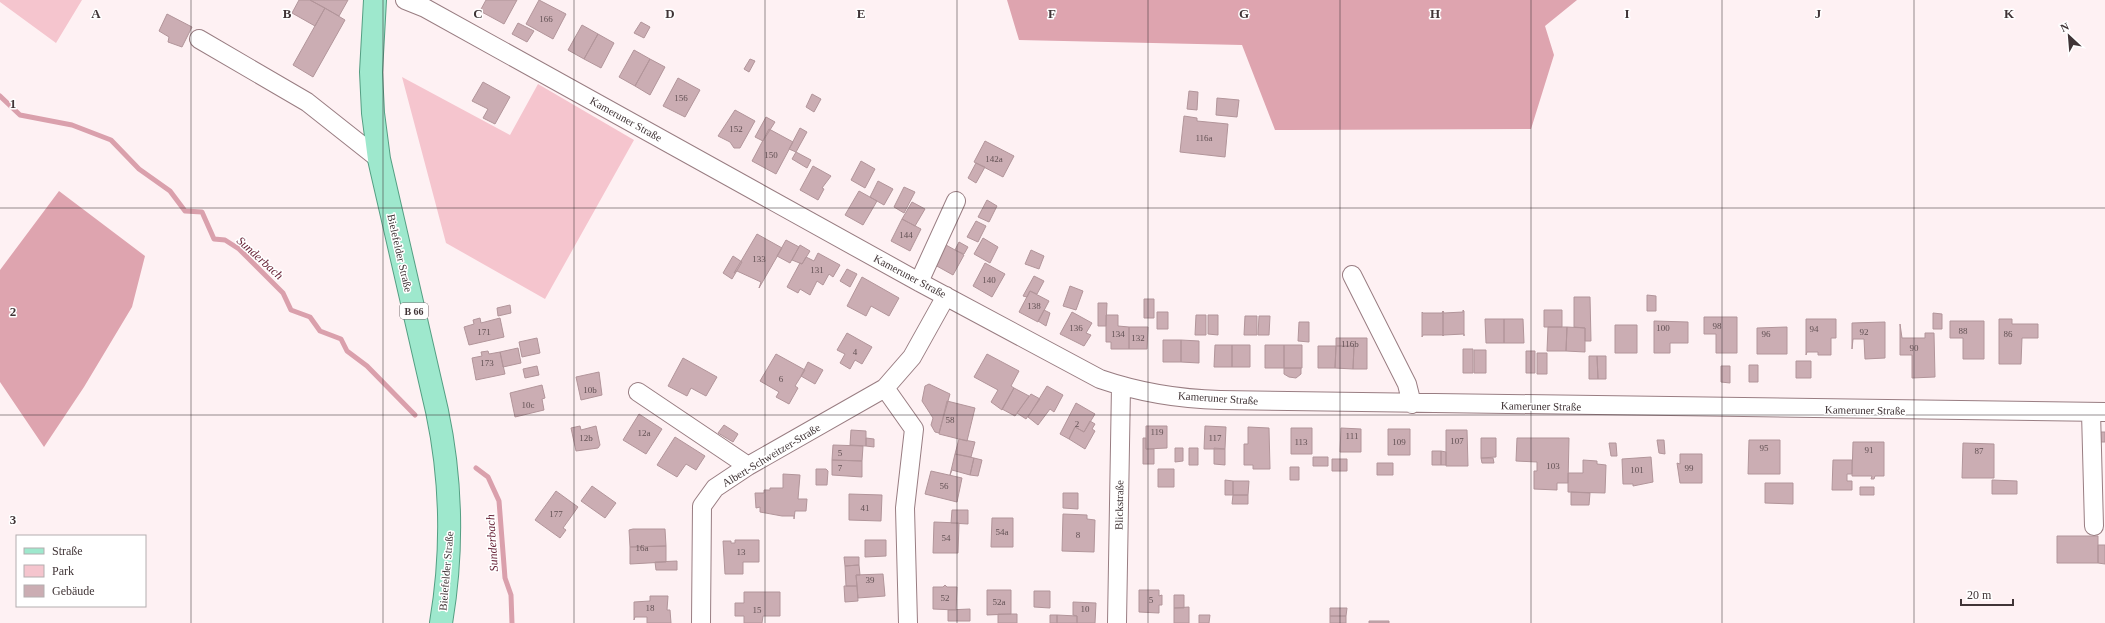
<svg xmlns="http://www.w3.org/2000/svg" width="2105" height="623" font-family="Georgia,serif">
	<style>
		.green { fill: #f5c5ce }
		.forest { fill: #dea4af }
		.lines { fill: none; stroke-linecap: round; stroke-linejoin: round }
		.stream { stroke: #daa0ac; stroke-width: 5 }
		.building { fill: #cbadb3; stroke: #b2959a }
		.minor-casing { stroke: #997d82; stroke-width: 20 }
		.major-casing { stroke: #549f83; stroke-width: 24 }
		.minor { stroke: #fff; stroke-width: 18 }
		.major { stroke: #9ee8cd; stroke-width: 22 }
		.grid { fill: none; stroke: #403436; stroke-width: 1; stroke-opacity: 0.55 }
		.labels { text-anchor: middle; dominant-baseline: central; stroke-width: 3; stroke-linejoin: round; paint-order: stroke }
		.number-label { font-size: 9px; fill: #635255 }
		.shield { fill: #fff; stroke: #797172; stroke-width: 1 }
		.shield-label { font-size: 10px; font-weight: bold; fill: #403436 }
		.street-label { font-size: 11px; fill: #403436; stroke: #fff }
		.water-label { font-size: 12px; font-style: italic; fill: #662135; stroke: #fff }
		.grid-label { font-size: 13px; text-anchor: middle; font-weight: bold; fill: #403436; stroke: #fff; stroke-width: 3; stroke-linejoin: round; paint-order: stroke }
	</style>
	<rect width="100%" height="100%" fill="#fef1f3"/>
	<!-- green -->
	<path class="green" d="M0 0H82L56 43 0 2Z
		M402 77 510 135 538 84 634 140 545 299 446 243Z"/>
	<!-- forest -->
	<path class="forest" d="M1007 0H1577L1545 26 1554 55 1531 129 1290 130H1275L1242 45 1019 40Z
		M59 191 145 256 132 307 84 387 44 447 0 382V270Z"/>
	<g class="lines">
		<!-- stream -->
		<path class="stream" d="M0 96 20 115 72 125 111 140 139 169 170 191 185 211 202 212 214 239 225 240 239 249 283 293 291 310 310 317 320 331 341 339 347 351 367 366 415 415
			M476 468 488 477 499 501 505 578 511 595 512 623"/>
	</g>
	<!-- building -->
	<path class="building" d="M299 0H310L325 8 315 26 292 13Z
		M310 0H348L339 16Z
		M486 0H517L504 24 480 11Z
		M539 0 566 14 553 39 526 24Z
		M325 8 345 20 313 77 293 65Z
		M167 14 192 27 182 47 168 42 169 37 159 31Z
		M641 22 650 27 644 38 634 33Z
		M518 23 534 31 527 42 512 34Z
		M582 25 598 34 584 59 568 50Z
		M598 34 614 43 601 68 584 59Z
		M634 50 650 59 635 86 619 77Z
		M650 59 665 67 650 95 635 86Z
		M750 59 755 61 749 72 744 69Z
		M678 78 700 90 685 117 663 106Z
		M483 82 510 97 495 124 483 118 488 109 472 101Z
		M1189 91 1198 92 1197 110 1187 109Z
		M812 94 821 99 814 112 806 107Z
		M1217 98 1239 100 1237 117 1216 115Z
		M735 110 755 121 740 148H734L730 142 718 136Z
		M1184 116 1197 118V121L1228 124 1225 157 1180 152Z
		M766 117 775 122 763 141 755 137Z
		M800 128 807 132 796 152 789 149Z
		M769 129 793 142 776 174 752 161Z
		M985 141 1014 156 1003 177 974 162Z
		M796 152 811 160 807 168 792 159Z
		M861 161 875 169 865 188 851 180Z
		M976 163 985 167 976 183 968 178Z
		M813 166 831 176 822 188 824 189 818 200 800 190Z
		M878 181 893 189 884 205 870 197Z
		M904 187 915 192 904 213 894 207Z
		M859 191 877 201 863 225 845 215Z
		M987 200 997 206 989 222 978 217Z
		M912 202 925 209 915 226 902 219Z
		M902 219 921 229 910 251 891 241Z
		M976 221 986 226 978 242 967 237Z
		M757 234 782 248 759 288 761 282 737 271 734 273Z
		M983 238 998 247 990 263 974 254Z
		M786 240 799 247 790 263 777 256Z
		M959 242 968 247 964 254 955 250Z
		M800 245 810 251 802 264 792 260Z
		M946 245 964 255 953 275 935 265Z
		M1031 250 1044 256 1039 269 1025 264Z
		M818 253 840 265 833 277 829 274 823 285 817 281 810 295 800 289 798 293 787 287 800 263 802 264 806 257 814 261Z
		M733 256 742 262 732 279 723 273Z
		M985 263 1005 274 992 297 973 286Z
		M847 269 857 274 850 287 840 281Z
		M1034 276 1044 281 1037 294 1030 291 1027 297 1023 296Z
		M862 277 899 298 889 316 871 306 866 316 847 306Z
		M1070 286 1083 291 1076 310 1063 306Z
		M1030 291 1049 301 1038 322 1019 312Z
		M1647 295 1656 296V311H1647Z
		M1574 297H1590L1591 341H1585V328L1574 327Z
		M1144 299H1154V318H1144Z
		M1098 303H1107L1106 326H1098Z
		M510 305 511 313 498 316 497 308Z
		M1044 310 1050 313 1046 326 1038 321Z
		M1463 310 1464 311V336V334L1444 335 1443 336V311L1444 313 1463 312Z
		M1544 310H1562V327H1544Z
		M1443 311V336V335H1423L1422 337V312L1423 313H1442Z
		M1072 312 1092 323 1086 333 1091 335 1084 346 1060 334Z
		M1157 312H1168V329H1157Z
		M1933 313 1942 314V329H1933Z
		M1106 315H1118V326L1129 327V349H1111V342H1106Z
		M1196 315H1206V335H1195Z
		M1208 315H1218V335L1208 334Z
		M1245 316H1257V335H1244Z
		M1259 316H1270L1269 335H1258Z
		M1704 317H1737V353H1716V334H1704Z
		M480 318 481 323 500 318 504 337 469 345 464 327 474 324 473 320Z
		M1485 319H1504V343H1486Z
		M1504 319H1523L1524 343H1504Z
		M1806 319H1836V338H1831V355H1818V352H1807L1806 355Z
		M1999 319H2012V324H2038V338H2022L2021 364H1999Z
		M1654 321 1688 322V343H1670V353H1654Z
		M1950 321H1984V359H1963V338H1950Z
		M1299 322H1309V342L1298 341Z
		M1885 322V358L1865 359 1864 339H1853L1852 349V323Z
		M1900 324 1902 338H1925V333H1934L1935 377 1912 378V355H1900Z
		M1615 325H1637V353H1615Z
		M1129 327H1148L1147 349H1129Z
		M1548 327H1567L1566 351H1547Z
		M1567 327 1585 328V352L1566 351Z
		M1787 327V354H1757V328Z
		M847 333 872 347 862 364 855 360 850 369 840 363 845 354 837 350Z
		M537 338 540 353 522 357 519 342Z
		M1336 338H1367V369H1353L1354 346H1336Z
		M1163 340H1181V362H1163Z
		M1181 340 1199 341V363L1181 362Z
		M1215 345H1232V367H1214Z
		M1232 345H1250V367H1232Z
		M1265 345H1284V368H1265Z
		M1284 345H1302V368H1284Z
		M1318 346H1336L1335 368H1318Z
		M1336 346H1354L1353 369 1335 368Z
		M518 348 521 363 503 367 500 352Z
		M1463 349H1473V373H1463Z
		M1474 350H1486V373H1474Z
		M488 351 489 354 500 352 505 374 476 380 472 358 482 356 481 352Z
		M1526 351H1535V373H1526Z
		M1537 353H1547V374H1537Z
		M776 354 805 370 795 386 798 388 789 404 776 397 779 392 760 381Z
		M987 354 1019 371 1011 386 1014 388 1002 410 991 402 998 390 974 377Z
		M1589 356H1597L1598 379H1589Z
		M1597 356H1606V379H1598Z
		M683 358 717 377 706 396 691 388 687 396 668 386Z
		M1796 361H1811V378H1796Z
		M808 362 823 370 815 384 801 376Z
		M1749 365H1758V382H1749Z
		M537 366 539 375 525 378 523 369Z
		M1721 366H1730V383L1721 382Z
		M1284 368H1301V374L1296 378 1289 377 1284 374Z
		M599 372 602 395 581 400 576 377Z
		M929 384 950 394 939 433 935 432 931 425 933 418 922 401 925 386Z
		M542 385 545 398 542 399 544 410 515 417 510 393Z
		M1047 386 1063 395 1054 412 1050 409 1038 425 1028 417Z
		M1014 388 1029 396 1015 416 1002 409Z
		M1031 394 1040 399 1026 419 1017 413Z
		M947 401 975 408 967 441 939 434Z
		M1076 403 1095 414 1084 432 1075 427 1069 439 1060 434Z
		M639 414 662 429 646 454 623 440Z
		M1090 421 1095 424 1092 429 1095 431 1085 449 1069 439 1075 427 1084 432Z
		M724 425 738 434 733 442 718 433Z
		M580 426 581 430 596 426 600 445 598 448 576 451 571 428Z
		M1146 426H1167V448L1146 449Z
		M1205 426 1226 427 1225 449H1204Z
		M1248 427 1269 428 1270 469H1253V465H1244V444H1248Z
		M1291 428H1312V454H1291Z
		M1341 428 1361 429V452H1340Z
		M1388 429H1410V455H1388Z
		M851 430 866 431V446L850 445Z
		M1446 430H1467L1468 466H1446Z
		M2097 432H2105V442H2097Z
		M675 437 705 456 696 470 686 464 677 477 657 465Z
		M866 438 874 439V447L866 446Z
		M1143 438H1146V449H1154V464H1143Z
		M1481 438H1496V457L1481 458Z
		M1517 438H1569L1568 483H1557V490L1534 489V471H1537V462L1516 461Z
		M959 439 975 442 971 457 955 454Z
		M1657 440H1664L1665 454 1659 453Z
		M1749 440H1780V474H1748Z
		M1853 442H1884V476H1875L1874 479H1871L1872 476H1852Z
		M1609 443H1616L1617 456H1611Z
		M1963 443 1994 444V478H1962Z
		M833 445 863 446 862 461 832 460Z
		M1175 448H1183V461L1175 462Z
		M1189 448H1198V465H1189Z
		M1214 448 1225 449V465L1214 464Z
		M1432 451H1441V465H1432Z
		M1441 451 1446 452V465H1441Z
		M955 454 974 458 970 475 952 470 950 475Z
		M1680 454H1702V483H1680L1677 463 1680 464Z
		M1313 457H1328V466H1313Z
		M1651 457 1653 482 1633 486V484H1623L1622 459Z
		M974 458 982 460 978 476 970 475Z
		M1481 458H1493L1494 463H1482Z
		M1332 459H1347V471H1332Z
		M832 460 862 461V477L832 475Z
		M1583 460 1597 461V464L1606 465 1605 493 1568 492V473H1583Z
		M1833 460H1852V474H1847V481H1852V490H1832Z
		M1377 463H1393V475H1377Z
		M1290 467H1299V480H1290Z
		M816 469H826L828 471 827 485H816Z
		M1158 469H1174V487H1158Z
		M931 471 962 478 957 502 925 494Z
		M783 474 800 475 798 499H807L806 511H795L794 519V516H782L760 512V507L756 508 755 493H764V490H770V488H783Z
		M1225 480 1233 481V495H1225Z
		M1992 480 2017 481V494H1992Z
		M1233 481H1249L1248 495H1233Z
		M1765 483H1793V504L1765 503Z
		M592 486 616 503 605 518 581 501Z
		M1860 487H1874V495H1860Z
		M556 491 578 507 563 528 566 530 560 538 535 520Z
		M1571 492 1590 493 1589 505H1571Z
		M1063 493H1078V509L1063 508Z
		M849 494 882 495 881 521 849 520Z
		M1233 495H1248V504H1232Z
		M952 510H968V524L951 523Z
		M1063 514 1087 515V519L1095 520 1094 552 1062 551Z
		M992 518H1013V547H991Z
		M934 522 959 523 958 553H933Z
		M633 529H665L666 546 630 547 629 530Z
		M2057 536H2098V563H2057Z
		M735 540H759V562H743V574H725L723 541H731V543H735Z
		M865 540H886V556L865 557Z
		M2098 545H2105V564L2098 563Z
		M666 546V562L630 564V547Z
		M844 557H859V565L845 566Z
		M677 561V570H656L655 562Z
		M859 565 860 575H856L857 586H846L845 566Z
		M883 574 885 596 858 598 856 575Z
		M945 585 947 587H957L956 610 933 609V587H943Z
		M844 586H857L858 601 845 602Z
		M987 590H1011V614L987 615Z
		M1139 590H1159V596L1162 595V605H1159V613L1139 612Z
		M1034 591H1050V608L1034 607Z
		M744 592H780V616H763L762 623H744V616H735V603H744Z
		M1174 595H1184V608H1174Z
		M650 596H668L667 610H670L671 623H647V617H635L634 620V602L650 601Z
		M1073 602 1096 603 1095 623H1077V616L1073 615Z
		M1189 607V623H1174V608Z
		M1330 608H1347L1346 616H1330Z
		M970 609V621H948V610Z
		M998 614H1017V623H998Z
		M1050 615H1057V623H1050Z
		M1057 615 1077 616V623H1057Z
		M1199 615H1210L1209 623H1199Z
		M1330 616H1346V623H1330Z
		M1369 621H1389V623H1369Z"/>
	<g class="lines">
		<!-- minor casing -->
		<g class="minor-casing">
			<path id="minor" d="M405 0 425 8 919 282 1100 379C1138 392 1180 399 1220 400L2105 412
				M199 39 307 102 379 159
				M1352 275 1407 384 1412 404
				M919 282 956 201
				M885 388 914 429 905 508 908 623
				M638 392 748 466
				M2091 412 2094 526
				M701 623 702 506 715 488 748 466 885 388 912 357 946 296
				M1117 623 1121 386"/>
		</g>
		<!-- major casing -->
		<g class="major-casing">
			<path id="major" d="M375 0 371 72 373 113 379 159 437 411C452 482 453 552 441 623"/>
		</g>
		<!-- minor -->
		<use href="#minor" class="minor"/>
		<!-- major -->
		<use href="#major" class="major"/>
	</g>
	<!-- grid -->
	<path class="grid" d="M191 0V623M383 0V623M574 0V623M765 0V623M957 0V623M1148 0V623M1340 0V623M1531 0V623M1722 0V623M1914 0V623M0 208H2105M0 415H2105"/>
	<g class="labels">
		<!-- number labels -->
		<g class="number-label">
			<text x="546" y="19">166</text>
			<text x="681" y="98">156</text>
			<text x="736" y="129">152</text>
			<text x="1204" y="138">116a</text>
			<text x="771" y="155">150</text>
			<text x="994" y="159">142a</text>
			<text x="906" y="235">144</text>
			<text x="759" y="259">133</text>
			<text x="817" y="270">131</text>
			<text x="989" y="280">140</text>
			<text x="1034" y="306">138</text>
			<text x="1717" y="326">98</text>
			<text x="1076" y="328">136</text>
			<text x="1663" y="328">100</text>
			<text x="1814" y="329">94</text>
			<text x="1963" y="331">88</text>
			<text x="484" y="332">171</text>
			<text x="1864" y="332">92</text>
			<text x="1118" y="334">134</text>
			<text x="1766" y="334">96</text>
			<text x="2008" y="334">86</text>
			<text x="1138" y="338">132</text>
			<text x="1350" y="344">116b</text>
			<text x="1914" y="348">90</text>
			<text x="855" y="352">4</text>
			<text x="487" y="363">173</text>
			<text x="781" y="379">6</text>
			<text x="590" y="390">10b</text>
			<text x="528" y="405">10c</text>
			<text x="950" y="420">58</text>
			<text x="1077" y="424">2</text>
			<text x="1157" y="432">119</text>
			<text x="644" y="433">12a</text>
			<text x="1352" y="436">111</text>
			<text x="586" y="438">12b</text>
			<text x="1215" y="438">117</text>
			<text x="1457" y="441">107</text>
			<text x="1301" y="442">113</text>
			<text x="1399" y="442">109</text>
			<text x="1764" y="448">95</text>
			<text x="1869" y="450">91</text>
			<text x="1979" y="451">87</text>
			<text x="840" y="453">5</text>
			<text x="1553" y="466">103</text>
			<text x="840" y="468">7</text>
			<text x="1689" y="468">99</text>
			<text x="1637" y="470">101</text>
			<text x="944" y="486">56</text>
			<text x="865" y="508">41</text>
			<text x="556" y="514">177</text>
			<text x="1002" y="532">54a</text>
			<text x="1078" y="535">8</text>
			<text x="946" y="538">54</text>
			<text x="642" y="548">16a</text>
			<text x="741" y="552">13</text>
			<text x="870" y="580">39</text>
			<text x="945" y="598">52</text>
			<text x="1151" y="600">5</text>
			<text x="999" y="602">52a</text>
			<text x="650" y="608">18</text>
			<text x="1085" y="609">10</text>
			<text x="757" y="610">15</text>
		</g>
		<!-- shield labels -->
		<rect class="shield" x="400" y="303" width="28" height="16" rx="3"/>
		<g class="shield-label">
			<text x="414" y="311">B 66</text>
		</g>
		<!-- street labels -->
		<g class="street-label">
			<text transform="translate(626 119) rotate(29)">Kameruner Straße</text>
			<text transform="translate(400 253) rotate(77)">Bielefelder Straße</text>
			<text transform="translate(910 276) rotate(28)">Kameruner Straße</text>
			<text transform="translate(1218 398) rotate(4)">Kameruner Straße</text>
			<text transform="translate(1541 406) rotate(1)">Kameruner Straße</text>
			<text transform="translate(1865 410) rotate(1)">Kameruner Straße</text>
			<text transform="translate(771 455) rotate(-31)">Albert-Schweitzer-Straße</text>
			<text transform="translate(1119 505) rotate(-89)">Blickstraße</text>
			<text transform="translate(446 571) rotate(-85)">Bielefelder Straße</text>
		</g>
		<!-- water labels -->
		<g class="water-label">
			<text transform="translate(260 258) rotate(42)">Sunderbach</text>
			<text transform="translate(492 543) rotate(-94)">Sunderbach</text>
		</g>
	</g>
	<g class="grid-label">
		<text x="96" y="18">A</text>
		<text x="287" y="18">B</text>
		<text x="478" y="18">C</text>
		<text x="670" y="18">D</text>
		<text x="861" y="18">E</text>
		<text x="1052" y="18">F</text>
		<text x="1244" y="18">G</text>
		<text x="1435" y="18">H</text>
		<text x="1627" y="18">I</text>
		<text x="1818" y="18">J</text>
		<text x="2009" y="18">K</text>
		<text x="13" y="108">1</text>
		<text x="13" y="316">2</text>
		<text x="13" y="524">3</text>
	</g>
	<!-- legend -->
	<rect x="16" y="535" width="130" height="72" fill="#ffffff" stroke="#b3aeaf"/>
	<rect x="24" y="548" width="20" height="6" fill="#9ee8cd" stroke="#b3aeaf"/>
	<text x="52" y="555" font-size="12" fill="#403436">Straße</text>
	<rect x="24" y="565" width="20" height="12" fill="#f5c5ce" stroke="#b3aeaf"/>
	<text x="52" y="575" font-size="12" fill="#403436">Park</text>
	<rect x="24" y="585" width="20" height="12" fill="#cbadb3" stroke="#b3aeaf"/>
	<text x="52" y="595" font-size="12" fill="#403436">Gebäude</text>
	<!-- north arrow -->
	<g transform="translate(2069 36) rotate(334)" stroke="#ffffff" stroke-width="3" paint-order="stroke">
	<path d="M0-3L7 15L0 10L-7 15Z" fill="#403436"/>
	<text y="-6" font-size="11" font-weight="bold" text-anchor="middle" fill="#403436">N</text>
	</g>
	<!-- scale -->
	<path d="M1961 599v6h52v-6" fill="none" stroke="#403436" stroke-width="2"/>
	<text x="1967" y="599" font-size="12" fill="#403436" stroke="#ffffff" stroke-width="3" paint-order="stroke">20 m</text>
</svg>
